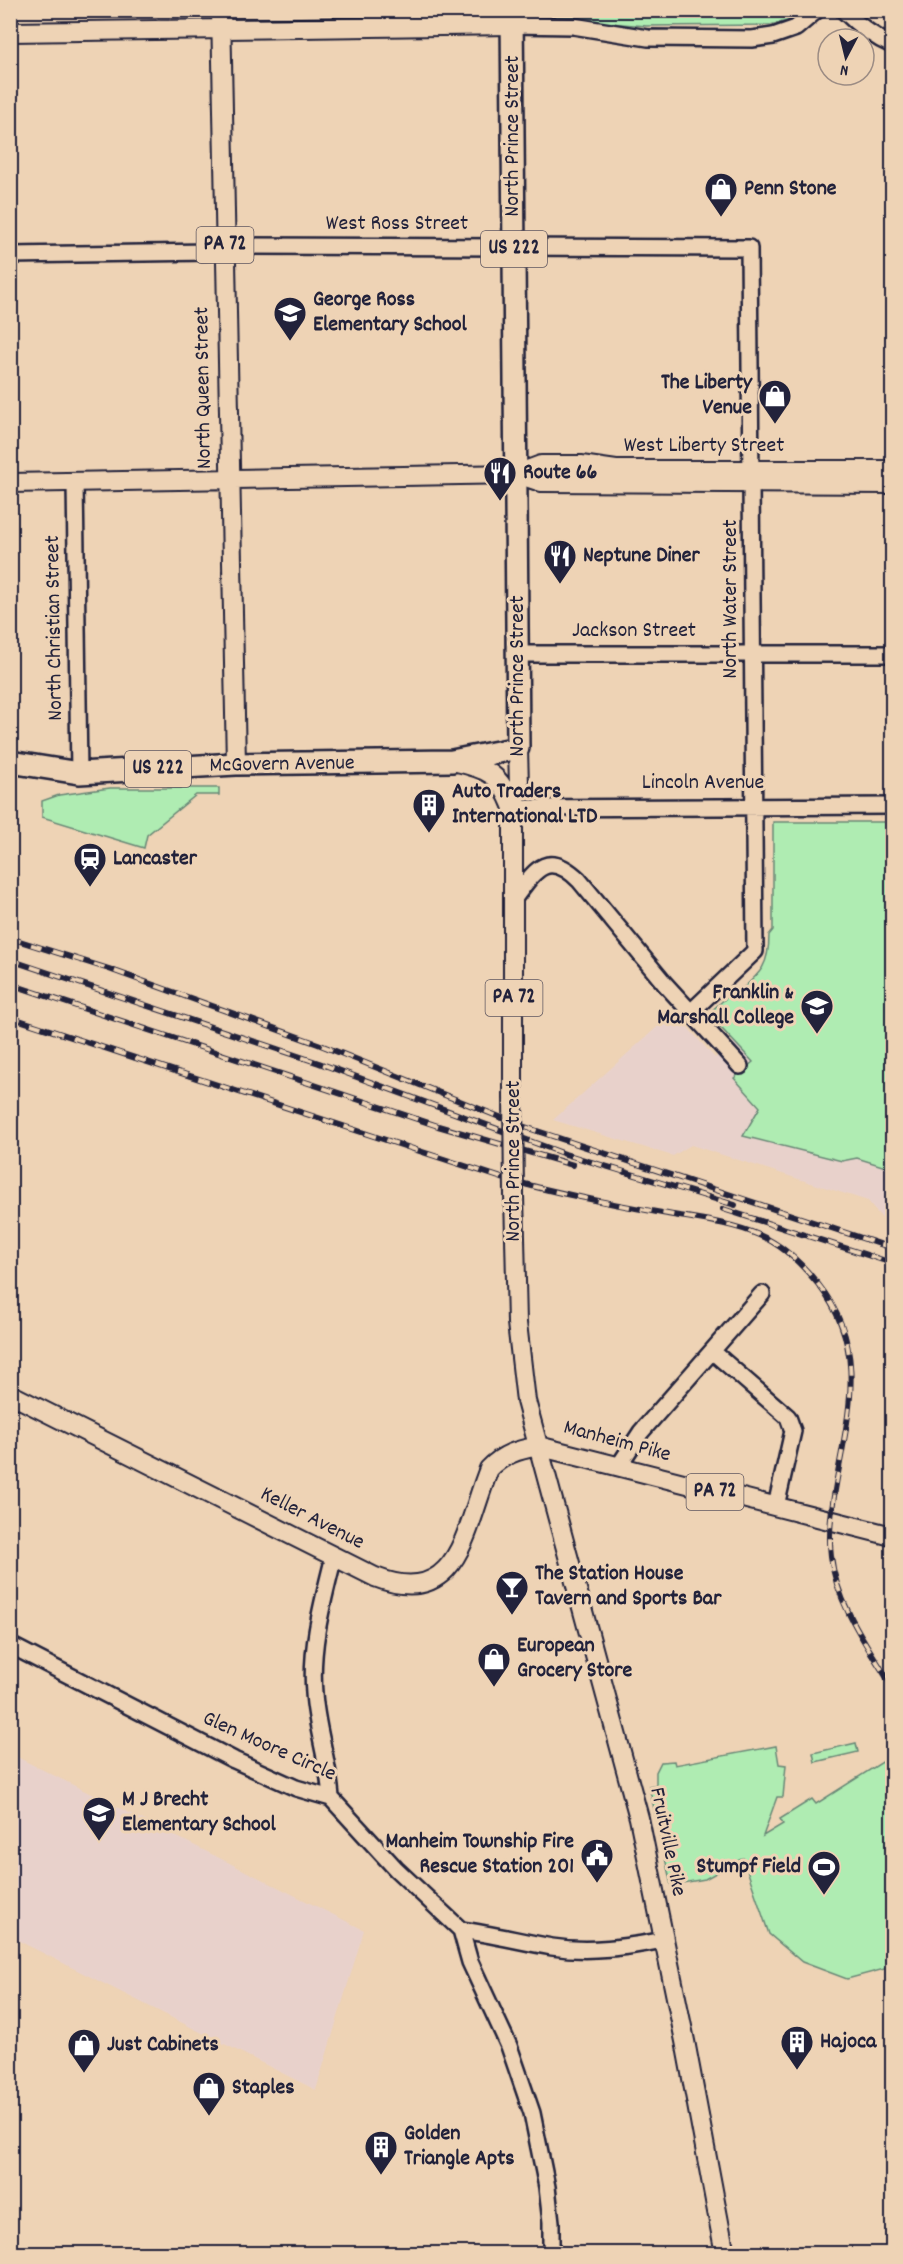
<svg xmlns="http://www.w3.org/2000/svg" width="903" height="2264" font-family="Dekko,sans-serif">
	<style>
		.built { fill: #e8d1cb }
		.green { fill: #afecb2; stroke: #688776; stroke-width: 1.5 }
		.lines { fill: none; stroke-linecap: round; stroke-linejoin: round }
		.minor-casing { stroke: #22223b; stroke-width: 20 }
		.major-casing { stroke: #22223b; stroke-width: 22 }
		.highway-casing { stroke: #22223b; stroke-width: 26 }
		.minor { stroke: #eed3b5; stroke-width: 15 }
		.major { stroke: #eed3b5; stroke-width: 18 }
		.highway { stroke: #eed3b5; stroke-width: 21 }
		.rail-casing { stroke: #22223b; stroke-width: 6 }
		.rail { stroke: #eed3b5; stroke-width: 4; stroke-dasharray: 11; stroke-linecap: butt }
		.major-bridge-casing { stroke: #22223b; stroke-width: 22; stroke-linecap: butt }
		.major-bridge { stroke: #eed3b5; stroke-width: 18 }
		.labels { text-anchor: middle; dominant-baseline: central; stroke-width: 6; stroke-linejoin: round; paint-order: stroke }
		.shield { fill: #eed3b5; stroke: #5f5760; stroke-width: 1.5 }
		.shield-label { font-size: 21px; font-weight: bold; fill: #22223b }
		.street-label { font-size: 22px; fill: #22223b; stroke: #eed3b5 }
		.poi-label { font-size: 22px; font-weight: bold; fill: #22223b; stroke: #eed3b5; text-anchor: start }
	</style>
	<rect width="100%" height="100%" fill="#eed3b5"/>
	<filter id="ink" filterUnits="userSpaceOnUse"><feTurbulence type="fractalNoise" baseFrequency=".0167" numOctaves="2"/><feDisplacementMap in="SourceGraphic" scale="12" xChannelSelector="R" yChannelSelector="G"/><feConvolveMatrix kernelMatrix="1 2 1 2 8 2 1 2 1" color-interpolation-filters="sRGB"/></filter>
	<g filter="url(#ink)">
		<!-- built -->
		<path class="built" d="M773 822H892V1223L884 1221 868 1201 691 1145 673 1156 553 1120 674 1012 715 1058 787 994 764 962 768 955 769 935 773 930Z
			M11 1754 364 1930 316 2090 11 1937Z"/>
		<!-- green -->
		<path class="green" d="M519 11H804L787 21 770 25 647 26 519 16Z
			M110 788H219V795H196L147 835 144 848 42 817V801L59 795Z
			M773 822H892V1169L857 1158 842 1161 743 1136 760 1107 734 1078 753 1062 708 1014 727 997 732 998C757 975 769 971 769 935L773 930Z
			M856 1743 858 1752 815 1762 813 1753Z
			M776 1746 779 1764 786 1765 783 1797H777L763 1836 783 1824 780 1819 812 1799 816 1804 887 1759 892 1760V1967L847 1979 802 1962 769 1934 743 1858 705 1879 671 1885 649 1786 656 1785V1772L661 1762 674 1761 675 1765Z"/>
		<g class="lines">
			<!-- minor casing -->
			<g class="minor-casing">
				<path id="minor" d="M843 10C858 25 873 37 892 45
					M512 25 573 26 648 38 752 39 773 36 796 28 817 10
					M10 255 210 252 225 246 749 248 755 951 691 1012
					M75 482 79 773
					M519 654H892
					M513 808 892 806
					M513 900C534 872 546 848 579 880L665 984 740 1066
					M712 1351 788 1417 793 1431 776 1506
					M618 1467 641 1432 762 1294
					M10 1645 234 1760 296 1788 331 1798 396 1869 461 1930 470 1962 509 2046 532 2113 547 2187 551 2222V2254
					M331 1798C329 1762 316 1728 314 1693 310 1646 323 1601 334 1556
					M461 1930C492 1934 522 1942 552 1947 590 1953 627 1947 664 1940"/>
			</g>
			<!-- major casing -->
			<g class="major-casing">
				<path id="major" d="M221 10 236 764
					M10 32 512 25
					M517 474 541 465H581L616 470H892
					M10 483 517 474 541 482 892 484
					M453 761C489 770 499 772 513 808
					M513 1096V808L519 786 518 748
					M514 1195 517 1323 526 1401 639 1818 685 2041 725 2254
					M10 1394 375 1577C460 1610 465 1528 489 1469 503 1454 518 1450 538 1446L892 1536"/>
			</g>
			<!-- highway casing -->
			<g class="highway-casing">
				<path id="highway" d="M10 762 79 773 236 764 452 761 518 748 512 10"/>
			</g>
			<!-- minor -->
			<use href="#minor" class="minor"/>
			<!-- major -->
			<use href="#major" class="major"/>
			<!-- highway -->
			<use href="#highway" class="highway"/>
			<!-- rail casing -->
			<g class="rail-casing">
				<path id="rail" d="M10 938 109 969 318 1044 522 1126 892 1248
					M10 960 319 1063 565 1154 735 1205
					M10 984 438 1126 573 1165
					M10 1017 502 1178C555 1193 608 1203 662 1213 695 1219 729 1222 759 1235 783 1245 802 1264 818 1284 868 1347 849 1411 836 1484 832 1508 828 1531 831 1556 836 1603 868 1647 892 1686
					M723 1209 892 1263"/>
			</g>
			<!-- rail -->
			<use href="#rail" class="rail"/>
			<!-- major-bridge casing -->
			<g class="major-bridge-casing">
				<path id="major-bridge" d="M513 1096 514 1195"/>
			</g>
			<!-- major-bridge -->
			<use href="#major-bridge" class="major-bridge"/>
		</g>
	</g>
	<!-- icons -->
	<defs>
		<g id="shop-pin" transform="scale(1.725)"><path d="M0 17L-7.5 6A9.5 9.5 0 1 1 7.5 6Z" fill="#22223b" stroke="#eed3b5"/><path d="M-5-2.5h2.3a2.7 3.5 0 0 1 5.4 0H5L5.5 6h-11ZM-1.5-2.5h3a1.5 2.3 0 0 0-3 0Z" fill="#fff"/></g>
		<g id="school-pin" transform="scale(1.725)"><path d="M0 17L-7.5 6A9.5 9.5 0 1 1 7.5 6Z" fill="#22223b" stroke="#eed3b5"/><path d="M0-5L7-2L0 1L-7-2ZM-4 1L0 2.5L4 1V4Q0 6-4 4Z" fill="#fff"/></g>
		<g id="restaurant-pin" transform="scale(1.725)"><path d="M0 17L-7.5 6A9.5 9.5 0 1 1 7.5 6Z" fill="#22223b" stroke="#eed3b5"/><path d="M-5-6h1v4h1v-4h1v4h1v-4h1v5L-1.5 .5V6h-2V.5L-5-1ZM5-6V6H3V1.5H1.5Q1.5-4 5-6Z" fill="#fff"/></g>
		<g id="building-pin" transform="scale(1.725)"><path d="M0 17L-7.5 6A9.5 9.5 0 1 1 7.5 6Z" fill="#22223b" stroke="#eed3b5"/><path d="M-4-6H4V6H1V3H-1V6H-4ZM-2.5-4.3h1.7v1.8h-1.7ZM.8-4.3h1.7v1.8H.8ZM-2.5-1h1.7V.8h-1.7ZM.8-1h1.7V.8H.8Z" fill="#fff"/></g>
		<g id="station-pin" transform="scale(1.725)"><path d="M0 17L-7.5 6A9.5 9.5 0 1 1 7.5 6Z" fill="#22223b" stroke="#eed3b5"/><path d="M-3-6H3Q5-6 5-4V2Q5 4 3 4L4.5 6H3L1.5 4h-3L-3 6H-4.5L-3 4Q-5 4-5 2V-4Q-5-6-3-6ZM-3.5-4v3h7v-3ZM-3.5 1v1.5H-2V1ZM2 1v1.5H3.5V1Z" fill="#fff"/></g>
		<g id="university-pin" transform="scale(1.725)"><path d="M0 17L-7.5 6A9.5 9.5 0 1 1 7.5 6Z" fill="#22223b" stroke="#eed3b5"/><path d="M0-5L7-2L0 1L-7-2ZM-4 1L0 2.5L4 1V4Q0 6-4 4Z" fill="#fff"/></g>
		<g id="bar-pin" transform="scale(1.725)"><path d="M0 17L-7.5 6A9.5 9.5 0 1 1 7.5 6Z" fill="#22223b" stroke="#eed3b5"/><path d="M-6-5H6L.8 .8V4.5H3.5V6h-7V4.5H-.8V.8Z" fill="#fff"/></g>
		<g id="civic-pin" transform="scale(1.725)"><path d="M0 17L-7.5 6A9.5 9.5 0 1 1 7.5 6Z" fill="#22223b" stroke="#eed3b5"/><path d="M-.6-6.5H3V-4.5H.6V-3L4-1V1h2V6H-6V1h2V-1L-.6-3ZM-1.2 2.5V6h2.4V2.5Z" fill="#fff"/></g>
		<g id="stadium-pin" transform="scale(1.725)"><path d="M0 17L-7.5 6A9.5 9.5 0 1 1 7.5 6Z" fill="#22223b" stroke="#eed3b5"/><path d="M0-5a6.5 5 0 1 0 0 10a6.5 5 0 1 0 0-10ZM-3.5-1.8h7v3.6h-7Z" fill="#fff"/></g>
	</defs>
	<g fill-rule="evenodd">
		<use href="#shop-pin" x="721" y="189"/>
		<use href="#school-pin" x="290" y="313"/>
		<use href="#shop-pin" x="775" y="396"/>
		<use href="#restaurant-pin" x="500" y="473"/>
		<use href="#restaurant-pin" x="560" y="556"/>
		<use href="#building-pin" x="429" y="805"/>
		<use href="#station-pin" x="90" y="859"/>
		<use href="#university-pin" x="817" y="1006"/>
		<use href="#bar-pin" x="512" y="1587"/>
		<use href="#shop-pin" x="494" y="1659"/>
		<use href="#school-pin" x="99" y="1813"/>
		<use href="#civic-pin" x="597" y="1855"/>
		<use href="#stadium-pin" x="824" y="1867"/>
		<use href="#building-pin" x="797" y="2042"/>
		<use href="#shop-pin" x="84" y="2045"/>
		<use href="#shop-pin" x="209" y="2088"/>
		<use href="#building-pin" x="381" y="2147"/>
	</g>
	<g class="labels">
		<!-- shield labels -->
		<g class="shield">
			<rect x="196.5" y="227" width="57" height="36" rx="4.5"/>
			<rect x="481" y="231" width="66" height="36" rx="4.5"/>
			<rect x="125" y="751" width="66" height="36" rx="4.5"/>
			<rect x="485.5" y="980" width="57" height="36" rx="4.5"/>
			<rect x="686.5" y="1474" width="57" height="36" rx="4.5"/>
		</g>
		<g class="shield-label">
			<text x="225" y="245">PA 72</text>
			<text x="514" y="249">US 222</text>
			<text x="158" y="769">US 222</text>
			<text x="514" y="998">PA 72</text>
			<text x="715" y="1492">PA 72</text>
		</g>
		<!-- street labels -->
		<g class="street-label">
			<text transform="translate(513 136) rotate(-90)">North Prince Street</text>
			<text x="397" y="224">West Ross Street</text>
			<text transform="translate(204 388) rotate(-91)">North Queen Street</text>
			<text x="704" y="446">West Liberty Street</text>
			<text transform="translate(731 599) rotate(-90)">North Water Street</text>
			<text transform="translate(55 628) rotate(-91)">North Christian Street</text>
			<text x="634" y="631">Jackson Street</text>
			<text transform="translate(518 676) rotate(-90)">North Prince Street</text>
			<text transform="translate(282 765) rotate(-1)">McGovern Avenue</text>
			<text x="703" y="783">Lincoln Avenue</text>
			<text transform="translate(514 1161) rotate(-90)">North Prince Street</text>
			<text transform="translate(617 1442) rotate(15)">Manheim Pike</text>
			<text transform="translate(312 1519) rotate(27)">Keller Avenue</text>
			<text transform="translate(269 1747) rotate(24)">Glen Moore Circle</text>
			<text transform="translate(667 1842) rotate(78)">Fruitville Pike</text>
		</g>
		<!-- poi labels -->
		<g class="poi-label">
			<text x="744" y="189">Penn Stone</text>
			<text x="313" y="300">George Ross<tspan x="313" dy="25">Elementary School</tspan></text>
			<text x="752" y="383" text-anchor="end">The Liberty<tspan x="752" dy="25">Venue</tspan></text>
			<text x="523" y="473">Route 66</text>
			<text x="583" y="556">Neptune Diner</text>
			<text x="452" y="792">Auto Traders<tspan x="452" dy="25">International LTD</tspan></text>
			<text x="113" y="859">Lancaster</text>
			<text x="794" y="993" text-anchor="end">Franklin &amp;<tspan x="794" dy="25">Marshall College</tspan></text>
			<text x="535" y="1574">The Station House<tspan x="535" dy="25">Tavern and Sports Bar</tspan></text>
			<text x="517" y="1646">European<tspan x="517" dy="25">Grocery Store</tspan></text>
			<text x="122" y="1800">M J Brecht<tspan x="122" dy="25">Elementary School</tspan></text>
			<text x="574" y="1842" text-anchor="end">Manheim Township Fire<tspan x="574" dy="25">Rescue Station 201</tspan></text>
			<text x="801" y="1867" text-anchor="end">Stumpf Field</text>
			<text x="820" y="2042">Hajoca</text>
			<text x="107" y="2045">Just Cabinets</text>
			<text x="232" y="2088">Staples</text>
			<text x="404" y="2134">Golden<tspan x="404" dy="25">Triangle Apts</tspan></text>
		</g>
	</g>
	<!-- margin -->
	<rect width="903" height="2264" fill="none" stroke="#eed3b5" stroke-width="36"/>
	<rect x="18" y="18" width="867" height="2228" fill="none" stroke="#22223b" stroke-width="2" filter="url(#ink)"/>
	<!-- north arrow -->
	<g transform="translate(846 57) rotate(187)"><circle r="28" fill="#eed3b5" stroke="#9c8c84" stroke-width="1.5"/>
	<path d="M0-4.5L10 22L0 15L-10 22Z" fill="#22223b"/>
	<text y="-9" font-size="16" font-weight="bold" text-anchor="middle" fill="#22223b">N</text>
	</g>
</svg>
